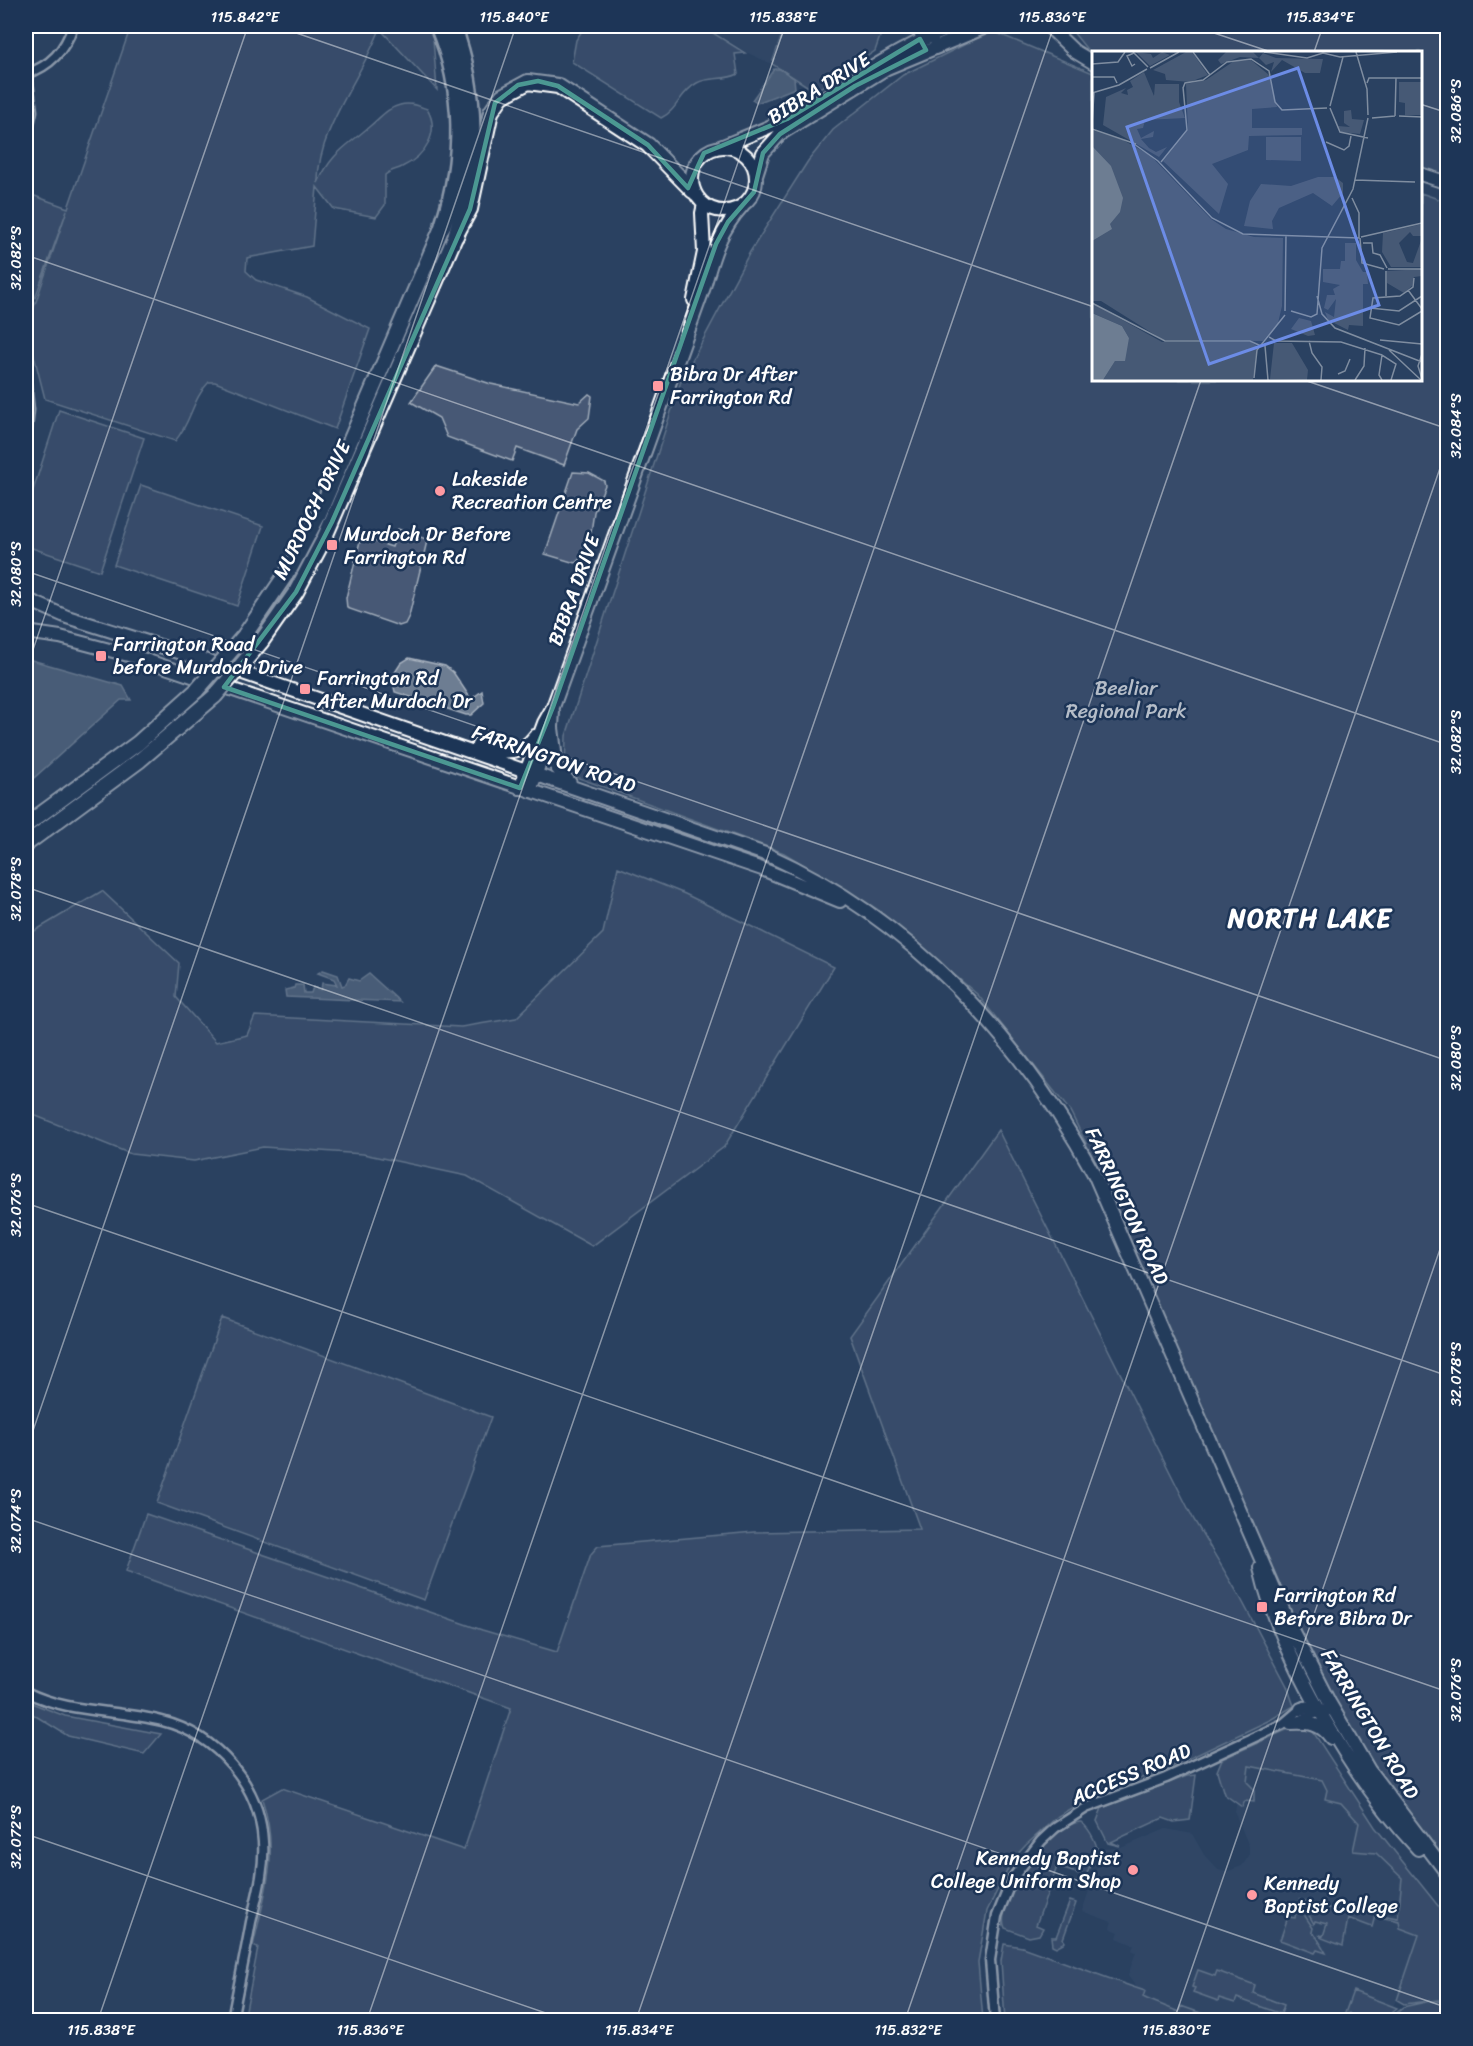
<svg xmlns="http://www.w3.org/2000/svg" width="1473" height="2046" font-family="Sriracha,sans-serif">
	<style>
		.built { fill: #394e6c }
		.green { fill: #465975; stroke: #a2acba; stroke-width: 1.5 }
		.water { fill: #6d7d92; stroke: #a7b1be; stroke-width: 1.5 }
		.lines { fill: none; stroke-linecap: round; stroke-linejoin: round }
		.street-casing { stroke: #fff; stroke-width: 13 }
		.secondary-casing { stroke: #fff; stroke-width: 16 }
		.primary-casing { stroke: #fff; stroke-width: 18 }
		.highway-casing { stroke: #fff; stroke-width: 20 }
		.street { stroke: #1d3557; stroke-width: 8 }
		.secondary { stroke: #1d3557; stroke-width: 12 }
		.primary { stroke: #1d3557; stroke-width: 14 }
		.highway { stroke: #1d3557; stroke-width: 15 }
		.primary-bridge-casing { stroke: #fff; stroke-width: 18; stroke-linecap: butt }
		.primary-bridge { stroke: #1d3557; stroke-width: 14 }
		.marked { fill: none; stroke: #4b9892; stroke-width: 4.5; stroke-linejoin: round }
		.ticks { fill: none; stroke: #fff; stroke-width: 1.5; stroke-opacity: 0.45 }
		.poi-dot { fill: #ff9aa2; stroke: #1d3557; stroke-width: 2 }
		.labels { text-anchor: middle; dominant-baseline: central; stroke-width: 5; stroke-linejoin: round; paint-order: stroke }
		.street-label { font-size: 20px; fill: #fff; stroke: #1d3557 }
		.poi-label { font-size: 20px; fill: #fff; stroke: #1d3557; text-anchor: start }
		.park-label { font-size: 20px; fill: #b5bdc8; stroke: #1d3557 }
		.district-label { font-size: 26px; font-weight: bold; letter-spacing: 1.5px; fill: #fff; stroke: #1d3557 }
		.inset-road { fill: none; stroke: #7f8da0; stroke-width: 1.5 }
		.view { fill: #6c8ce6; fill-opacity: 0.15; stroke: #6c8ce6; stroke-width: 3 }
		.inset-edge { fill: none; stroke: #fff; stroke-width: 3 }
		.neatline { fill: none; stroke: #fff; stroke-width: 2 }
		.ticks-label { font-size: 15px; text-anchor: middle; fill: #fff }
	</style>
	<rect width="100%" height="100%" fill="#2a4161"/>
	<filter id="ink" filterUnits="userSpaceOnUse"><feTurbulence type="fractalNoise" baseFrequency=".0167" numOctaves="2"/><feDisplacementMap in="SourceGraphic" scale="12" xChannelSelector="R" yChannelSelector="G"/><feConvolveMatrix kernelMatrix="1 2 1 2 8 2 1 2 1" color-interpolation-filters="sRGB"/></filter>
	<g filter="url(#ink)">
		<!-- built -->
		<path class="built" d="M705 26H785L772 64 748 53Z
			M1244 1758 1323 1774 1369 1823 1428 1917 1393 2007 1358 2020H1204L1146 2000 1128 1976 1136 1952 1132 1950 1134 1945 1117 1938 1119 1932 1110 1928 1112 1922 1082 1911 1104 1849 1121 1848 1166 1829 1192 1834 1204 1855 1218 1870 1226 1872 1242 1866 1249 1856V1846L1235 1813Z"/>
		<!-- green -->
		<path class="green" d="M131 26H432L437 90 380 29C361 78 317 130 318 183 331 153 346 147 370 126 380 118 387 108 400 105 410 102 418 106 427 109 441 132 425 156 402 167 396 170 390 170 385 175V205L376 217 334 209 317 187 312 246 247 258 246 271 256 280 307 297 370 329 335 429 215 382H209C192 399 191 424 175 441L45 399 27 328 67 210 35 298 26 296V215L32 195 68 208Z
			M585 26H702L745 53 735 54 738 74C726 81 709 76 697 83 679 93 678 110 661 118L572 62 576 40Z
			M785 26H876L883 28 875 51 815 91 772 64Z
			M1068 26H1447V178L1421 168 1420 52 1093 54 1089 52Z
			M992 31 1093 73 1094 380H1420L1421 193 1447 202V1865L1373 1768 1309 1654 1103 1178 1070 1111 978 995 877 909 784 853 565 773 566 736 681 381 750 252 808 161 833 130 903 75Z
			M436 366 491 384 579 403 589 394 592 396 589 418 577 429 564 465 517 448 512 461 447 437 439 418 411 402Z
			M59 410 144 438 100 571 26 546V512Z
			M573 472 589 473 604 481 605 485 594 512 588 552 575 563 545 554Z
			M141 485 263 526 237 606 114 565Z
			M398 529 426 539 427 541 409 616 405 624 399 626 347 608 346 598 361 537 392 547Z
			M618 867 685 894 834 967 724 1147 592 1246 467 1176 363 1154 263 1147 194 1161 131 1154 26 1112V936L102 891 179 963 176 997 216 1042 247 1035 255 1016 461 1027 516 1018 603 933Z
			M998 1130 1194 1520 1240 1597 1287 1686 1294 1706 1270 1720 1167 1769 1091 1796 1058 1816 1026 1845 1013 1859 987 1911 978 1962 983 2020H244L258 1948 253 1946C265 1894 280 1852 262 1799L282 1788 464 1850 511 1708 126 1571 146 1514 482 1630 557 1652 591 1554 598 1546 754 1532 920 1529 850 1336Z
			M222 1318 491 1417 424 1600 157 1503Z
			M26 1701 65 1716 161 1734 144 1754 68 1736 26 1710Z
			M1293 1727H1310L1375 1827 1447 1917V1999L1404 2004 1397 2000 1419 1935 1400 1928 1399 1921 1375 1916 1372 1927 1348 1918 1343 1946 1322 1938 1320 1935 1323 1936 1327 1924 1315 1921 1314 1924 1300 1900 1340 1911 1341 1908 1398 1918 1402 1878 1376 1853 1353 1851 1359 1823 1341 1803 1325 1799 1327 1790 1322 1780 1249 1766 1247 1782 1254 1789V1802L1245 1801 1242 1807 1224 1794 1217 1771 1222 1759Z
			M1196 1775 1190 1820 1174 1822 1163 1818 1111 1842 1120 1846 1108 1843 1097 1821 1102 1808 1187 1776Z
			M1081 1822C1090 1829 1100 1847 1098 1860L1095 1852 1086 1876 1057 1867 1036 1925 1043 1928 1039 1935 1029 1937 1005 1928C993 1904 1054 1821 1081 1822Z
			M1070 1901 1076 1903 1063 1939 1065 1942 1056 1947 1052 1945 1051 1937H1056Z
			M1297 1904 1313 1928 1312 1932 1315 1934 1326 1953 1317 1950 1315 1953 1280 1940 1288 1917 1295 1918Z
			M1004 1944 1022 1947 1133 1987 1145 1991 1143 1997 1147 1999 1179 2012 1181 2006 1220 2020H1005L1001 1961Z
			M1198 1970 1215 1976 1217 1971 1255 1985 1253 1993 1284 2005 1281 2014 1237 1998 1235 2003 1219 1998 1218 2001 1193 1992 1195 1988 1192 1987Z
			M1353 1991 1397 2008C1383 2020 1369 2021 1351 2020L1353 2019 1349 2013 1344 2016Z
			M1430 2001 1447 2002V2020H1375L1391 2016 1403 2007Z"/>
		<!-- water -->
		<path class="water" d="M774 69H780L794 78 795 88 757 103 752 100Z
			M409 658 445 666 453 672 471 699 482 691 484 703 471 715H466L395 692 392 677 401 663Z
			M28 659 123 686 131 700H121L26 785V662Z
			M323 970 338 975 342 986 345 985 349 978 359 981 369 974 400 1002 286 997 285 990 294 988 295 985H303L304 993H311L313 987 321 990 322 983 337 985 334 979 318 973Z"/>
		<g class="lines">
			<!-- street casing -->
			<g class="street-casing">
				<path id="street" d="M915 26 923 44
					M926 26 934 41
					M26 74C51 66 65 50 73 26
					M26 137 32 111 27 74
					M26 384 29 410 26 437
					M26 1692C70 1714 116 1709 162 1721 217 1735 260 1785 263 1842 265 1869 257 1896 251 1922 245 1955 238 1988 232 2020
					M1298 1721 1315 1714
					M995 2020 990 1960 997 1916 1012 1879 1041 1841 1055 1828 1086 1808 1166 1778 1283 1724 1304 1706"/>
			</g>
			<!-- secondary casing -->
			<g class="secondary-casing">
				<path id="secondary" d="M1048 26 1074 51 1094 63
					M692 179a32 32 0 1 1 64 0a32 32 0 1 1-64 0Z
					M720 147C750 135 780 124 808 107 858 78 902 44 958 26
					M1420 174 1448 183
					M756 175 763 153 780 134 887 68 988 26
					M694 300 704 252 702 213 704 204
					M26 599 67 617 214 663 768 855C911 919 1021 1039 1095 1176L1290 1626 1329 1702 1369 1770 1448 1875
					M26 632 60 637 136 657 762 869 840 901
					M552 728 557 768 570 783
					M478 745C500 752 519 758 535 736
					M520 788 544 723 553 707 704 287C713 255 720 230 743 205
					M530 791 552 727 553 711
					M1260 1568C1280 1657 1356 1783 1418 1849
					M1301 1709 1309 1707 1325 1711
					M1291 1723C1308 1722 1321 1723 1331 1738"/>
			</g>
			<!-- primary casing -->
			<g class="primary-casing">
				<path id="primary" d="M244 636 291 567 318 516 443 225
					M261 642 296 592 324 539 456 235 470 209 491 112 502 96 528 82 558 86 648 145 693 191
					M26 825 138 743 197 690
					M26 844 140 760 215 696"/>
			</g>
			<!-- highway casing -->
			<g class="highway-casing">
				<path id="highway" d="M438 26C465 90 465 159 443 225
					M453 26C478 94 477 165 456 235"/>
			</g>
			<!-- street -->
			<use href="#street" class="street"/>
			<!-- secondary -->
			<use href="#secondary" class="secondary"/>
			<!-- primary -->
			<use href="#primary" class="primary"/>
			<!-- highway -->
			<use href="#highway" class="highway"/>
			<!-- primary-bridge casing -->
			<g class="primary-bridge-casing">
				<path id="primary-bridge" d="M197 690 244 636
					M215 696 261 642"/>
			</g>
			<!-- primary-bridge -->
			<use href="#primary-bridge" class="primary-bridge"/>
		</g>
	</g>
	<!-- marked area -->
	<path d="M0 0H1473V2046H0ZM920 39 926 50 855 86 780 134 763 153 754 192 728 222 716 244 553 707 520 788 224 687 296 592 332 522 470 209 495 103 518 85 538 81 558 86 648 145 688 188 704 153 787 119Z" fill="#2a4161" fill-opacity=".55" fill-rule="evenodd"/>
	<path class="marked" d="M920 39 926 50 855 86 780 134 763 153 754 192 728 222 716 244 553 707 520 788 224 687 296 592 332 522 470 209 495 103 518 85 538 81 558 86 648 145 688 188 704 153 787 119Z"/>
	<!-- ticks -->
	<path class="ticks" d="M276 26 1094 307M1193 26 1271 52M1314 52 1323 26M1420 104 1448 113M26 255 1448 745M1304 380 1448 429M26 571 1448 1061M26 670 248 26M26 887 1448 1376M26 1203 1448 1692M26 1451 516 26M26 1518 1448 2008M26 1834 566 2020M98 2020 785 26M367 2020 1054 26M636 2020 1201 380M905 2020 1448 445M1174 2020 1448 1226M1443 2020 1448 2007"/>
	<!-- markers -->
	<g class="poi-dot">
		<rect x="652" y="380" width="12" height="12" rx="3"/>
		<circle cx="440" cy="491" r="6"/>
		<rect x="326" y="539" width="12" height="12" rx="3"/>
		<rect x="95" y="650" width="12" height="12" rx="3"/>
		<rect x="299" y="683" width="12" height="12" rx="3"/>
		<rect x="1256" y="1601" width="12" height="12" rx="3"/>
		<circle cx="1133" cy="1870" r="6"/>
		<circle cx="1252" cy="1895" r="6"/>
	</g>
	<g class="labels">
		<!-- street labels -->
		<g class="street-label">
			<text transform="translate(819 88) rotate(-32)">BIBRA DRIVE</text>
			<text transform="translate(312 510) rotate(-64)">MURDOCH DRIVE</text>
			<text transform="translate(574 590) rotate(-70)">BIBRA DRIVE</text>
			<text transform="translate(554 759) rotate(19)">FARRINGTON ROAD</text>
			<text transform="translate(1127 1206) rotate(65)">FARRINGTON ROAD</text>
			<text transform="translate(1370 1724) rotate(59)">FARRINGTON ROAD</text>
			<text transform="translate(1131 1774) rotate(-23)">ACCESS ROAD</text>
		</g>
		<!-- poi labels -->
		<g class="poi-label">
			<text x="670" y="374">Bibra Dr After<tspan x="670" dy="23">Farrington Rd</tspan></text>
			<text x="452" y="479">Lakeside<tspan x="452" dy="23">Recreation Centre</tspan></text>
			<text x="344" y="534">Murdoch Dr Before<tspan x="344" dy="23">Farrington Rd</tspan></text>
			<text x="113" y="644">Farrington Road<tspan x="113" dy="23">before Murdoch Drive</tspan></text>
			<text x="317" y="678">Farrington Rd<tspan x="317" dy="23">After Murdoch Dr</tspan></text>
			<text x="1274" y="1595">Farrington Rd<tspan x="1274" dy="23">Before Bibra Dr</tspan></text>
			<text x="1121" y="1858" text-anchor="end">Kennedy Baptist<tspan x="1121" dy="23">College Uniform Shop</tspan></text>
			<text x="1264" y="1883">Kennedy<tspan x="1264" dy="23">Baptist College</tspan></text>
		</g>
		<!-- park labels -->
		<g class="park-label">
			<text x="1126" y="688">Beeliar<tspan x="1126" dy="23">Regional Park</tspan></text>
		</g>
		<!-- district labels -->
		<g class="district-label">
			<text x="1310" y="918">NORTH LAKE</text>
		</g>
	</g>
	<!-- overview -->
	<g transform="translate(1092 51)">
		<rect width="330" height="330" fill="#2a4161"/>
		<path d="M44 1 59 3 61 7 70 1 78 4 58 15ZM94 1H100L116 24 98 31 74 29 73 23 61 19ZM134 1H161L167 7 171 2 184 7 231 8 228 22H213L190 9 179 21 182 11 174 14 167 7 148 6 129 13 126 9ZM159 9 177 24 185 56 160 58V77H210V84L157 85 156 99 120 113 136 133 127 163 71 110 96 79 94 33 114 29 142 10ZM52 21 62 45 63 33H87V51L93 67 53 69 51 77 45 78 49 87 62 80 61 86 49 88 57 97 64 101 75 96 67 106 11 74 14 46 34 37 29 42 36 44 35 39 41 36 38 30ZM307 31H330V64H313V52L307 51ZM259 59 260 68 272 69 268 83 249 81 246 75 258 76 252 72V60ZM0 79 31 89 58 104 119 168 134 178 162 186 191 187 190 255 186 272 171 290 71 289 9 250H0ZM174 86H209V110L174 109ZM226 126H243L251 132V142L240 155 221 142 187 157 180 170 181 178 152 175 158 150 169 133 199 135ZM330 173V185H321L318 181 307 192 315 211 321 212 330 187V216H299L290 201 291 182ZM253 192H264V209L271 221H275L276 233H271V275L257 274 256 279 236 269 233 261 242 266 244 248 236 259 232 257 235 244H243L241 238 248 234 231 231V218H248L249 210H253ZM330 218V225L322 226 320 235 312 242 295 232V220ZM0 252 70 291H159L165 295 161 329H11L37 287 30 275 0 262ZM207 267 219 270 223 284 216 285 199 278ZM182 292H200L216 319 215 329 178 328Z" fill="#465975"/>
		<path d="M0 95 19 115 31 147 28 161 18 173 20 178 0 190ZM0 262 30 275 37 287 33 310H23L11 329H0Z" fill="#6d7d92"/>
		<path class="inset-road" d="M41 1 56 16M101 1 118 24M172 1 215 7 231 2 248 6 305 1M264 1 275 38 276 64M42 2 35 5 40 15 43 13M0 13 26 11 33 1M58 17 87 1M0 26H22L25 32M275 32 277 27H330M91 37 93 32 111 29 135 11 159 8 177 20 183 51 190 59 235 57M0 42 27 34 55 18M238 55 251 6M238 57 248 81 276 87M303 65 304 27M307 65 330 66M280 67 303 65M0 73 2 42M0 78 44 93M234 91 252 99 257 95 259 85M42 93 66 110 120 167 151 183 267 187V162L260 147M69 111 95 79 91 36M263 129 323 131M269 186 330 172M268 187 270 212 292 218M271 192H280L281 202 288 204 295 217M296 218H330M322 227 321 236 308 245 281 247 278 267 307 274 330 260M316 239 330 258M225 245 230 263 243 277 330 311M294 245V220M0 252 73 290H158L169 295M278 257 307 260 330 245M193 260 194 184M199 260 219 266 225 263 230 197 261 138 276 67M177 286 184 290 249 291 290 304M288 289 330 293M217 290 220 302 230 316 229 329M173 295 176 329M297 299 329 329M246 323 253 320 258 308M162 327 165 299 193 264M330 328 326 315 330 303M263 329 272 315 273 297M290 329 287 324 290 304 304 313 299 329"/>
		<path class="view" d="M206 17 287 254 117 313 35 76Z"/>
		<rect width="330" height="330" class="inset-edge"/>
	</g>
	<!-- margin -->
	<rect width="1473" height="2046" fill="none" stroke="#1d3557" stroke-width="66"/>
	<rect x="33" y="33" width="1407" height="1980" class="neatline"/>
	<g class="ticks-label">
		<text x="245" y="22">115.842°E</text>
		<text x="514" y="22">115.840°E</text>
		<text x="783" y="22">115.838°E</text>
		<text x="1052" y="22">115.836°E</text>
		<text x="1320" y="22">115.834°E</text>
		<text transform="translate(1456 111) rotate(-90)" y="5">32.086°S</text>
		<text transform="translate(16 258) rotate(-90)" y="5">32.082°S</text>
		<text transform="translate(1456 426) rotate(-90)" y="5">32.084°S</text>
		<text transform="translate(16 574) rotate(-90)" y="5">32.080°S</text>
		<text transform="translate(1456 742) rotate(-90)" y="5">32.082°S</text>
		<text transform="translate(16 889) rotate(-90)" y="5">32.078°S</text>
		<text transform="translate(1456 1058) rotate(-90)" y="5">32.080°S</text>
		<text transform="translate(16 1205) rotate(-90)" y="5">32.076°S</text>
		<text transform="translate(1456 1374) rotate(-90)" y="5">32.078°S</text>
		<text transform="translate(16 1521) rotate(-90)" y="5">32.074°S</text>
		<text transform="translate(1456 1690) rotate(-90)" y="5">32.076°S</text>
		<text transform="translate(16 1837) rotate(-90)" y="5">32.072°S</text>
		<text x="101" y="2035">115.838°E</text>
		<text x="370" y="2035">115.836°E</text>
		<text x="639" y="2035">115.834°E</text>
		<text x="908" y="2035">115.832°E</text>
		<text x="1176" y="2035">115.830°E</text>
	</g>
</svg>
